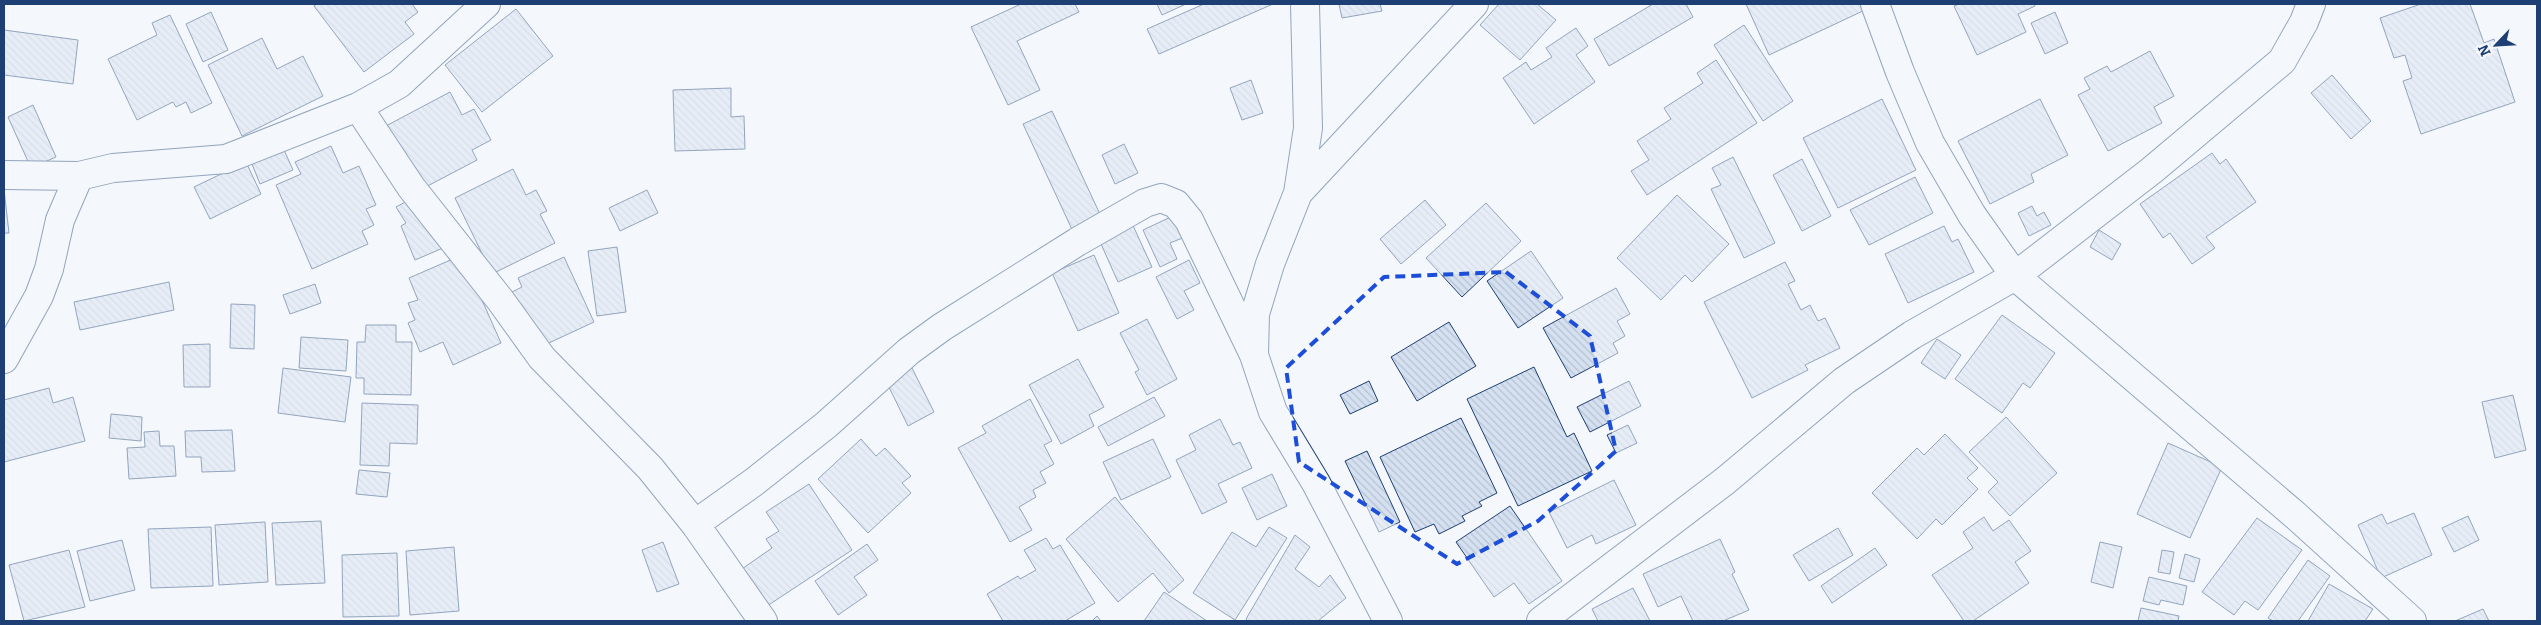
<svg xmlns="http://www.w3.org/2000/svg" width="2541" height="625" font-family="Bitter,serif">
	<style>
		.building { fill: url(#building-back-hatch); stroke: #1d3f73 }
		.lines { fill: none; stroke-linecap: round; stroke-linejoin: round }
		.street-casing { stroke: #1d3f73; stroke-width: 30 }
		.street { stroke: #f4f7fb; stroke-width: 28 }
		.marked { fill: none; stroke: #1d4ed8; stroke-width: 4; stroke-dasharray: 10 6; stroke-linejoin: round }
	</style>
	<defs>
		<pattern id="building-back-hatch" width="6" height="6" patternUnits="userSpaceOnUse" patternTransform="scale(1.25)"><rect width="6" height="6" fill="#d5e0f0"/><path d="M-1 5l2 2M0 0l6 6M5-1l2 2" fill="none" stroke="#b6c1d1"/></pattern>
	</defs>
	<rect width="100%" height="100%" fill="#f4f7fb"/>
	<!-- building -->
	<path class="building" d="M317 4H412L418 12 405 22 414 34 364 72 314 6Z
		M1021 4H1075L1079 12 1017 41 1040 90 1008 105 971 27Z
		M1157 4H1186L1162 15Z
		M1204 4H1273L1159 54 1147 29Z
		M1339 4H1380L1382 11 1342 18Z
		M1499 4H1537L1556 20 1520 60 1480 25Z
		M1653 4H1686L1693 17 1609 66 1594 39Z
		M1746 4H1863L1865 10 1769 55Z
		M1959 4H2034L2035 6 2018 14 2026 32 1977 55 1954 6Z
		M2421 4H2470L2484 43 2494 39 2515 102 2421 134 2403 81 2412 78 2405 55 2394 58 2380 18Z
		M516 9 553 56 482 112 445 65Z
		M211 12 228 50 203 62 186 24Z
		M2055 12 2068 43 2045 54 2031 23Z
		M170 15 212 103 191 113 186 102 176 107 173 102 137 120 108 59 157 35 152 23Z
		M1744 25 1793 101 1763 121 1714 45Z
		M1576 28 1588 46 1576 55 1595 82 1534 124 1503 78 1526 62 1531 70 1552 57 1546 48Z
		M4 30 78 40 73 84 4 75Z
		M262 38 277 69 303 56 323 96 242 136 208 65Z
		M2150 51 2174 96 2154 107 2162 123 2108 151 2078 95 2090 89 2084 78 2107 66 2111 72Z
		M1716 60 1757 123 1647 195 1631 171 1649 160 1637 141 1671 119 1664 108 1703 83 1697 73Z
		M2332 75 2371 121 2351 139 2311 93Z
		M1251 80 1263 113 1242 120 1230 88Z
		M731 88V117L744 116 745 149 675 151 673 90Z
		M450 92 462 115 474 109 491 140 472 150 477 160 418 191 384 127Z
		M1882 99 1916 170 1838 208 1803 138Z
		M2040 99 2068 155 2031 174 2034 182 1990 204 1958 141Z
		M33 105 56 157 31 168 8 117Z
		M1052 111 1105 225 1076 238 1023 124Z
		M1124 144 1138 173 1115 184 1102 155Z
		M331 146 343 173 359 166 376 205 366 209 374 225 362 231 368 244 312 269 276 185 301 174 295 162Z
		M284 150 293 170 260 184 252 164Z
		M2212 153 2220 164 2226 159 2256 202 2206 237 2215 248 2192 264 2170 233 2163 238 2140 204Z
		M1733 157 1775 243 1744 258 1711 189 1721 185 1712 168Z
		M1802 159 1831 216 1802 231 1773 175Z
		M246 162 261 194 210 219 194 187Z
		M513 169 526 195 536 190 547 211 540 214 555 243 492 274 455 198Z
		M1915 177 1933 213 1869 245 1850 210Z
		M4 189 9 233H4Z
		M647 190 658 213 620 231 609 208Z
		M1677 195 1729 244 1692 282 1685 275 1661 300 1617 258Z
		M409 200 443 248 415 260 401 226 406 223 396 207Z
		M1425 200 1446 225 1401 264 1380 239Z
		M1486 203 1521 241 1462 297 1426 258Z
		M2032 206 2037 216 2044 212 2051 225 2029 236 2018 213Z
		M1175 215 1185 237 1170 243 1177 259 1160 267 1143 230Z
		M1130 219 1152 267 1118 282 1097 235Z
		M1944 226 1952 242 1958 239 1974 272 1908 303 1885 254Z
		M2099 230 2121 244 2112 260 2090 247Z
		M617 247 626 312 597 316 588 251Z
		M1531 251 1563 298 1518 328 1487 281Z
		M462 255 501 343 453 365 443 342 420 352 408 323 415 320 408 303 418 300 409 278Z
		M1094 255 1119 313 1078 331 1052 273Z
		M564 257 594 322 538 348 512 292 522 287 518 278Z
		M1189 260 1200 283 1184 291 1194 310 1177 319 1156 277Z
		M1785 262 1795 281 1788 284 1801 310 1810 305 1818 321 1825 318 1840 348 1805 365 1808 370 1752 398 1704 302Z
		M169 282 174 310 80 330 74 302Z
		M315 284 321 303 290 314 283 295Z
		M1616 288 1630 314 1617 321 1625 336 1613 343 1618 353 1571 378 1543 328Z
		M231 304 255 305 254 349 230 348Z
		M2002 315 2055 353 2030 388 2023 383 2002 413 1955 379Z
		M1147 319 1177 379 1147 395 1135 372 1139 370 1120 333Z
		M1449 322 1476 366 1417 401 1391 357Z
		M366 325H396V342H412L411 395 364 394V378H356L357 342H365Z
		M301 337 348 340 346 371 299 368Z
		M1937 339 1961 355 1945 379 1921 363Z
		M210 344V387H184L183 345Z
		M1078 359 1104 407 1089 415 1094 426 1061 444 1029 385Z
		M911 366 934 412 908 426 885 379Z
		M1534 367 1567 437 1574 433 1592 471 1518 506 1467 399Z
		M283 368 351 377 345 422 278 413Z
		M1369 381 1378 401 1350 414 1340 395Z
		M1629 381 1641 406 1590 432 1577 407Z
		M49 388 53 403 73 397 85 441 4 462V400Z
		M2513 395 2526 450 2495 458 2482 402Z
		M1154 397 1165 416 1108 446 1098 427Z
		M1030 399 1052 441 1044 445 1054 464 1040 472 1046 483 1033 490 1036 497 1019 507 1032 530 1010 542 958 448 986 433 982 426Z
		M362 403 418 405 417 444 390 443 389 466 360 465Z
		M111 414 142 417 141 441 109 438Z
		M2006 417 2057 473 2010 516 1988 492 1998 482 1969 452Z
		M1461 418 1497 493 1479 502 1482 506 1462 516 1465 521 1439 534 1434 524 1415 532 1380 457Z
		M1220 419 1233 445 1240 442 1252 468 1218 484 1227 502 1202 514 1176 460 1196 450 1189 435Z
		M1628 425 1637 443 1616 453 1607 435Z
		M232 430 235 471 202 472 201 457H186L185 431Z
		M159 431 160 446H174L176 476 129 479 127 448 145 447 144 432Z
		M1945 434 1978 468 1967 478 1978 489 1942 525 1936 519 1917 539 1872 493 1917 448 1924 455Z
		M861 439 876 456 885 448 911 476 902 483 911 493 868 533 818 479Z
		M1153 439 1171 477 1121 500 1103 462Z
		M2168 443 2222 467 2190 538 2137 514Z
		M1367 451 1400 522 1379 532 1345 461Z
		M359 470 390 473 387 497 356 494Z
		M1272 474 1287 506 1257 520 1242 488Z
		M1614 480 1636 525 1596 544 1592 535 1567 548 1549 512Z
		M809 484 852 550 764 608 739 571 772 548 766 539 779 531 766 512Z
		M1115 497 1184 580 1169 593 1153 573 1118 602 1066 539Z
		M1510 506 1562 581 1529 604 1514 583 1494 597 1456 542Z
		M2414 513 2432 555 2381 578 2358 525 2382 514 2387 524Z
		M2468 516 2479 540 2454 552 2442 528Z
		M1984 517 1993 531 2009 520 2031 551 2015 562 2029 583 1973 621H1964L1932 575 1973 548 1963 532Z
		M2257 518 2302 550 2258 610 2245 601 2234 615 2202 592Z
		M321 521 325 583 276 585 272 523Z
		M265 522 268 582 219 585 215 525Z
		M211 527 213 586 151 588 148 529Z
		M1269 527 1287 538 1235 620 1193 593 1232 532 1256 547Z
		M1838 528 1853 555 1809 581 1793 555Z
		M1295 535 1310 547 1295 569 1319 587 1330 575 1346 598 1318 621H1248L1246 619Z
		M1046 538 1053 549 1060 545 1095 603 1065 621H1003L987 594 1018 576 1020 579 1036 570 1024 550Z
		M1720 539 1735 572 1732 574 1749 610 1723 621H1693L1681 596 1658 607 1643 574Z
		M122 540 135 590 90 601 77 551Z
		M663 542 679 584 657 592 642 550Z
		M2100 542 2122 547 2113 588 2091 582Z
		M867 544 878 560 854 577 867 595 838 615 815 581Z
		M454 547 459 611 410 615 406 551Z
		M1875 548 1887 565 1832 603 1821 586Z
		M69 550 85 607 24 621 9 565Z
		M2162 550 2174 552 2170 574 2158 572Z
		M397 553 399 616 343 617 342 555Z
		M2185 554 2200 559 2194 582 2179 578Z
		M2308 560 2330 576 2298 621H2273L2268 618Z
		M2149 577 2187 586 2183 605 2161 600 2159 605 2143 601Z
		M2329 584 2373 609 2365 621H2308Z
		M1633 588 1650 621H1598L1592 609Z
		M1164 592 1207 621H1144Z
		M2141 608 2179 616 2178 621H2138Z
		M2483 609 2489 621H2455Z
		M1097 616 1101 621H1092Z"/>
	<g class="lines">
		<!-- street casing -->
		<g class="street-casing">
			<path id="street" d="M1305 4 1308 128 1298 193 1270 264 1255 314 1254 355 1273 412 1316 483 1388 621
				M1875 4 1900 72 1930 143 1972 215 2015 276 2295 515 2412 621
				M358 107 399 84 486 4
				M4 175 79 176 113 168 226 159 358 107 411 187 501 301 542 358 650 468 695 524 754 482 826 425 909 351 942 327 1077 242 1145 203 1161 198 1176 204 1189 220 1254 355
				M1298 193 1474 4
				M4 359 39 296 49 269 60 220 79 176
				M695 524 763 621
				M1541 621 1725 481 1844 381 1912 335 2015 276 2151 171 2282 61 2304 22 2311 4"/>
		</g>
		<!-- street -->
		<use href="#street" class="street"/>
	</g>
	<!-- marked area -->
	<path d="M0 0H2541V625H0ZM1506 272 1590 336 1616 451 1538 521 1457 564 1299 462 1286 368 1384 277Z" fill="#f4f7fb" fill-opacity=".55" fill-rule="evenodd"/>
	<path class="marked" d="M1506 272 1590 336 1616 451 1538 521 1457 564 1299 462 1286 368 1384 277Z"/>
	<!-- border -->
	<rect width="2541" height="625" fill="none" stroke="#1d3f73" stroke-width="10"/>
	<!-- north arrow -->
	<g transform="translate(2496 45) rotate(245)" stroke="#f4f7fb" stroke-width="4" paint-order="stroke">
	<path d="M0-4L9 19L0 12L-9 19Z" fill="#1d3f73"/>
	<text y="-8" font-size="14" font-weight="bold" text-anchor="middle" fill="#1d3f73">N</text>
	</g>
</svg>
